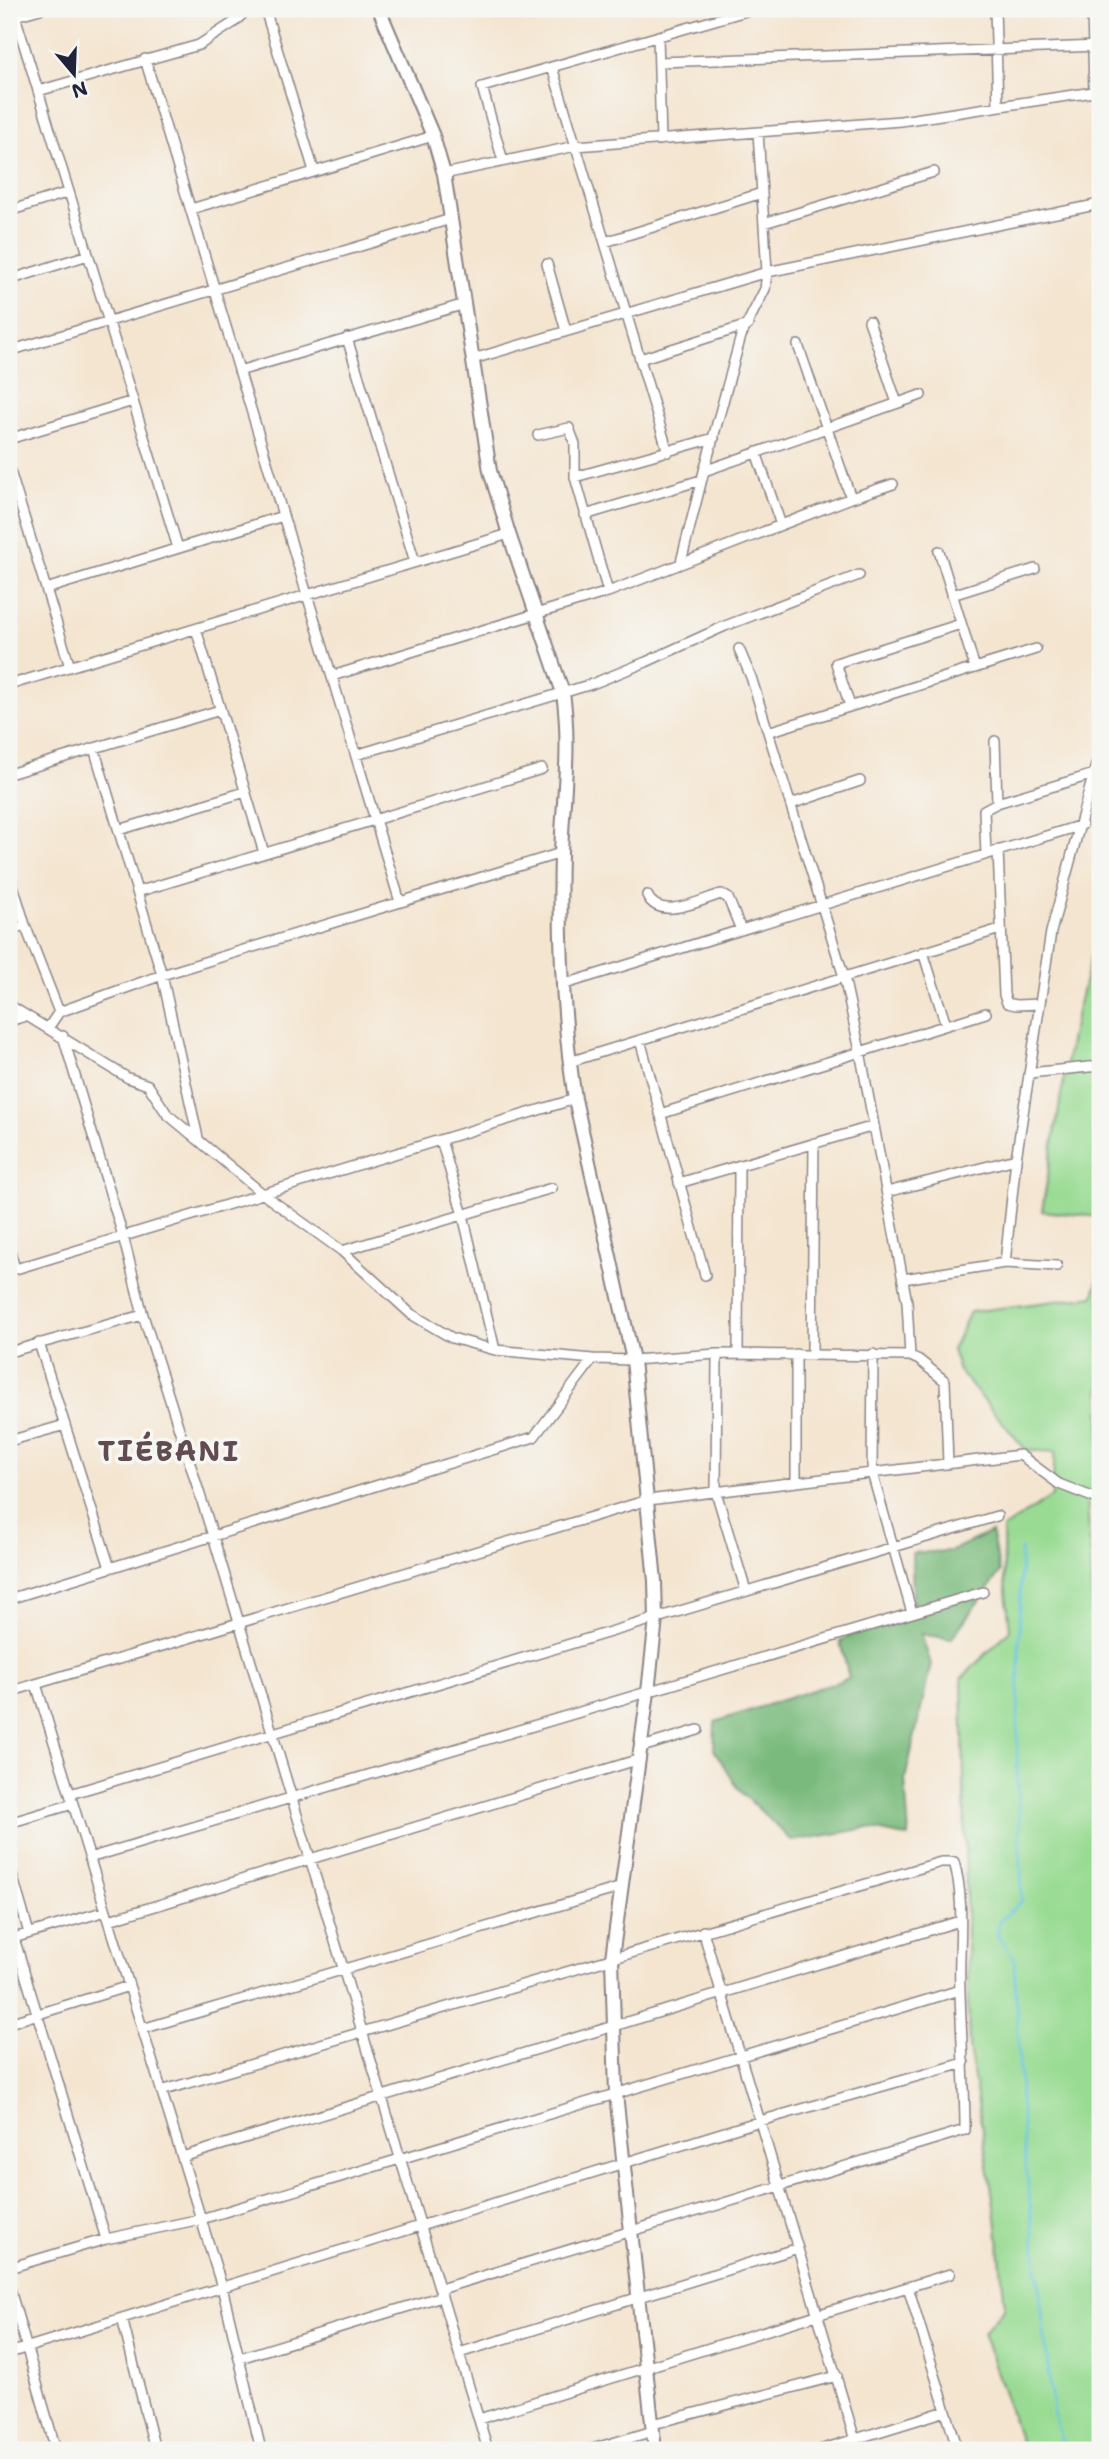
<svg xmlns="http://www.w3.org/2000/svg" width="1109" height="2459" font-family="'Shantell Sans',sans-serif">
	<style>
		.green { fill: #99db93; stroke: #5e7e67; stroke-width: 2 }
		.forest { fill: #7abb7d; stroke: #4e6e5c; stroke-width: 2 }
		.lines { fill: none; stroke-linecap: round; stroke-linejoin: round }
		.stream { stroke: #66c3e4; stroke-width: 2.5 }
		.minor-casing { stroke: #8b8486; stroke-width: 12 }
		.secondary-casing { stroke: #8b8486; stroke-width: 16 }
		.minor { stroke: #fff; stroke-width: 9 }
		.secondary { stroke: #fff; stroke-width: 12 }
		.labels { text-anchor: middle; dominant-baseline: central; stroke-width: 7; stroke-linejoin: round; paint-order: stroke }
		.district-label { font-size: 28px; font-weight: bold; letter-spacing: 2px; fill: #614c51; stroke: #f6f6f2 }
	</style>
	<rect width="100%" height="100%" fill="#f6f6f2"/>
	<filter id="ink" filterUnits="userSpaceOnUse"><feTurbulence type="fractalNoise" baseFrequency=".0143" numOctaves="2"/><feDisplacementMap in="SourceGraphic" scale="14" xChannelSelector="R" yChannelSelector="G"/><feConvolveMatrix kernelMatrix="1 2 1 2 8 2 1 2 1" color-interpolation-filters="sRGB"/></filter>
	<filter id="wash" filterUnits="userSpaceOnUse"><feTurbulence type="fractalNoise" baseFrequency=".00686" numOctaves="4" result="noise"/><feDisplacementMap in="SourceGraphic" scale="28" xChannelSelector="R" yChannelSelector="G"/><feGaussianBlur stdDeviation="1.57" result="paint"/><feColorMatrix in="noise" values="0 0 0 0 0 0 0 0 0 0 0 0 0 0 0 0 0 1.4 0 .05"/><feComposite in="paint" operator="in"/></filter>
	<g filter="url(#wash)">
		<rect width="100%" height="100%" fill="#f4e5d0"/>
		<!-- green -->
		<path class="green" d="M1100 920V1217L1042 1211 1071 1036Z
			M1100 1267V1503L1087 1497 1100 1739V2450H1023L983 2332 1005 2307 996 2217 969 2047 962 1678 1010 1630 1004 1572 1003 1529 1052 1496 1055 1452 1026 1450 959 1371 952 1350 970 1312 1094 1296Z"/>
		<!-- forest -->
		<path class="forest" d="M991 1532 1000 1572 951 1639 921 1634 931 1664 905 1779 909 1837 868 1828 792 1841 740 1791 714 1750 715 1722 849 1678 840 1641 913 1604 912 1553 951 1551Z"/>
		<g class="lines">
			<!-- stream -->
			<path class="stream" d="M1021 1548 1017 1769 1022 1900 1000 1921 997 1935 1014 1957 1023 2140 1053 2412 1064 2450"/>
		</g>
	</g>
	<g filter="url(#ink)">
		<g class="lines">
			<!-- minor casing -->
			<g class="minor-casing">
				<path id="minor" d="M13 9 178 548
					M265 9 314 171
					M995 9 998 106
					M1092 9 1094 92
					M15 16 40 9
					M658 36 661 140
					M145 59 400 902
					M659 62 1100 46
					M552 67 668 452
					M38 91 199 45 233 23 248 9
					M503 161 482 87 753 9
					M444 174 576 146 901 121 1100 91
					M191 209 433 136
					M9 211 69 192
					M764 223 934 172
					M605 242 762 193
					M547 264 566 331
					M9 280 88 255
					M869 321 897 403
					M347 338 415 562
					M798 345 851 498
					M9 351 451 219
					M473 359 767 272 1100 204
					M640 359 748 325
					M239 371 465 304
					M538 435 569 428 575 444V477L608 592
					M9 439 133 401
					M756 452 781 525
					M9 468 70 667
					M704 471 921 395
					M575 477 714 438
					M585 515 701 480
					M939 551 975 668
					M681 562 704 471 741 336 765 289 767 272 758 132
					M46 589 283 516
					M952 595 1035 569
					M196 629 264 853
					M739 649 751 677 844 977 860 1051 907 1302 910 1356
					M332 676 608 592 851 498 893 484
					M9 685 509 534
					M850 706 836 663 961 624
					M768 732 1036 649
					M94 748 162 975 198 1138
					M356 755 592 684 646 662 725 626 859 575
					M9 774 220 710
					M997 803 1094 774
					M791 804 860 781
					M119 830 245 792
					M998 850 1004 995 1007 1003 1016 1005 1040 1004
					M986 854 984 810 997 803 995 741
					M9 872 25 925 59 1012
					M137 892 542 769
					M647 895C659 922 700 900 721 894L728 898 741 930
					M9 930 25 925
					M923 952 946 1025
					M562 985 1082 825
					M9 1005 128 1078 148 1085 167 1114 263 1194 342 1251 411 1314 452 1338 495 1350 593 1359 633 1360 717 1354 910 1356 919 1360 945 1381 948 1464
					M9 1021 26 1016
					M48 1028 59 1012 162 975 561 853
					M63 1036 123 1236 143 1315 213 1536 488 2450
					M640 1040 705 1275
					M569 1062 1000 929
					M1029 1073 1099 1066
					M660 1114 986 1013
					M441 1140 463 1215 495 1350
					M679 1183 874 1126
					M887 1192 1016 1159
					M9 1248 15 1269
					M342 1251 552 1188
					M1005 1263 1016 1159 1051 932 1100 750
					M9 1271 575 1099
					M903 1279 1005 1263 1057 1266
					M39 1343 110 1568
					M9 1352 143 1315
					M717 1354 716 1492 746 1591
					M738 1354 739 1166
					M812 1354 814 1143
					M873 1354 872 1473 912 1613
					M9 1441 65 1425
					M796 1482V1354
					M9 1599 534 1437 593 1359
					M36 1684 222 2287 261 2450
					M9 1692 648 1500 1020 1455 1059 1484 1100 1500
					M642 1747 698 1730
					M70 1794 997 1516
					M9 1823 73 1804
					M89 1858 983 1592
					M9 1864 29 1933
					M109 1920 640 1759
					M703 1931 858 2450
					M14 1938 106 2239
					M10 1939 106 1911
					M9 2023 129 1986
					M142 2029 622 1887
					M161 2091 941 1862H954C966 1902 958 1949 960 1990 961 2037 965 2083 965 2130L440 2289
					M182 2157 960 1921
					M9 2268 106 2239 201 2219 960 1990
					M9 2286 56 2450
					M908 2287 958 2450
					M122 2318 155 2450
					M9 2353 760 2121 964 2063
					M459 2353 798 2248
					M240 2358 442 2296
					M479 2419 950 2274
					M653 2424 837 2376
					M589 2450 653 2431
					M820 2450 946 2411"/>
			</g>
			<!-- secondary casing -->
			<g class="secondary-casing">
				<path id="secondary" d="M379 9 433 136 444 174 490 471 509 534 563 693C571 746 563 800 561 853 559 935 562 1017 575 1099L633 1360 655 1581 656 1619 648 1692 612 1958 616 2094 655 2450"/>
			</g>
			<!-- minor -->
			<use href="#minor" class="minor"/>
			<!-- secondary -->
			<use href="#secondary" class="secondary"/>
		</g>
	</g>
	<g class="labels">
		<!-- district labels -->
		<g class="district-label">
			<text x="169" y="1451">TIÉBANI</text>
		</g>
	</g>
	<!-- margin -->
	<rect width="1109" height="2459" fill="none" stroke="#f6f6f2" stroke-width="35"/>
	<!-- north arrow -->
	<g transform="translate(74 74) rotate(161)" stroke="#f6f6f2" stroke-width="5" paint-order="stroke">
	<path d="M0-5L12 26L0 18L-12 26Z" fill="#22223b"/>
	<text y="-10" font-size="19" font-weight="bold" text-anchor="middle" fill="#22223b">N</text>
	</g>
</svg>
